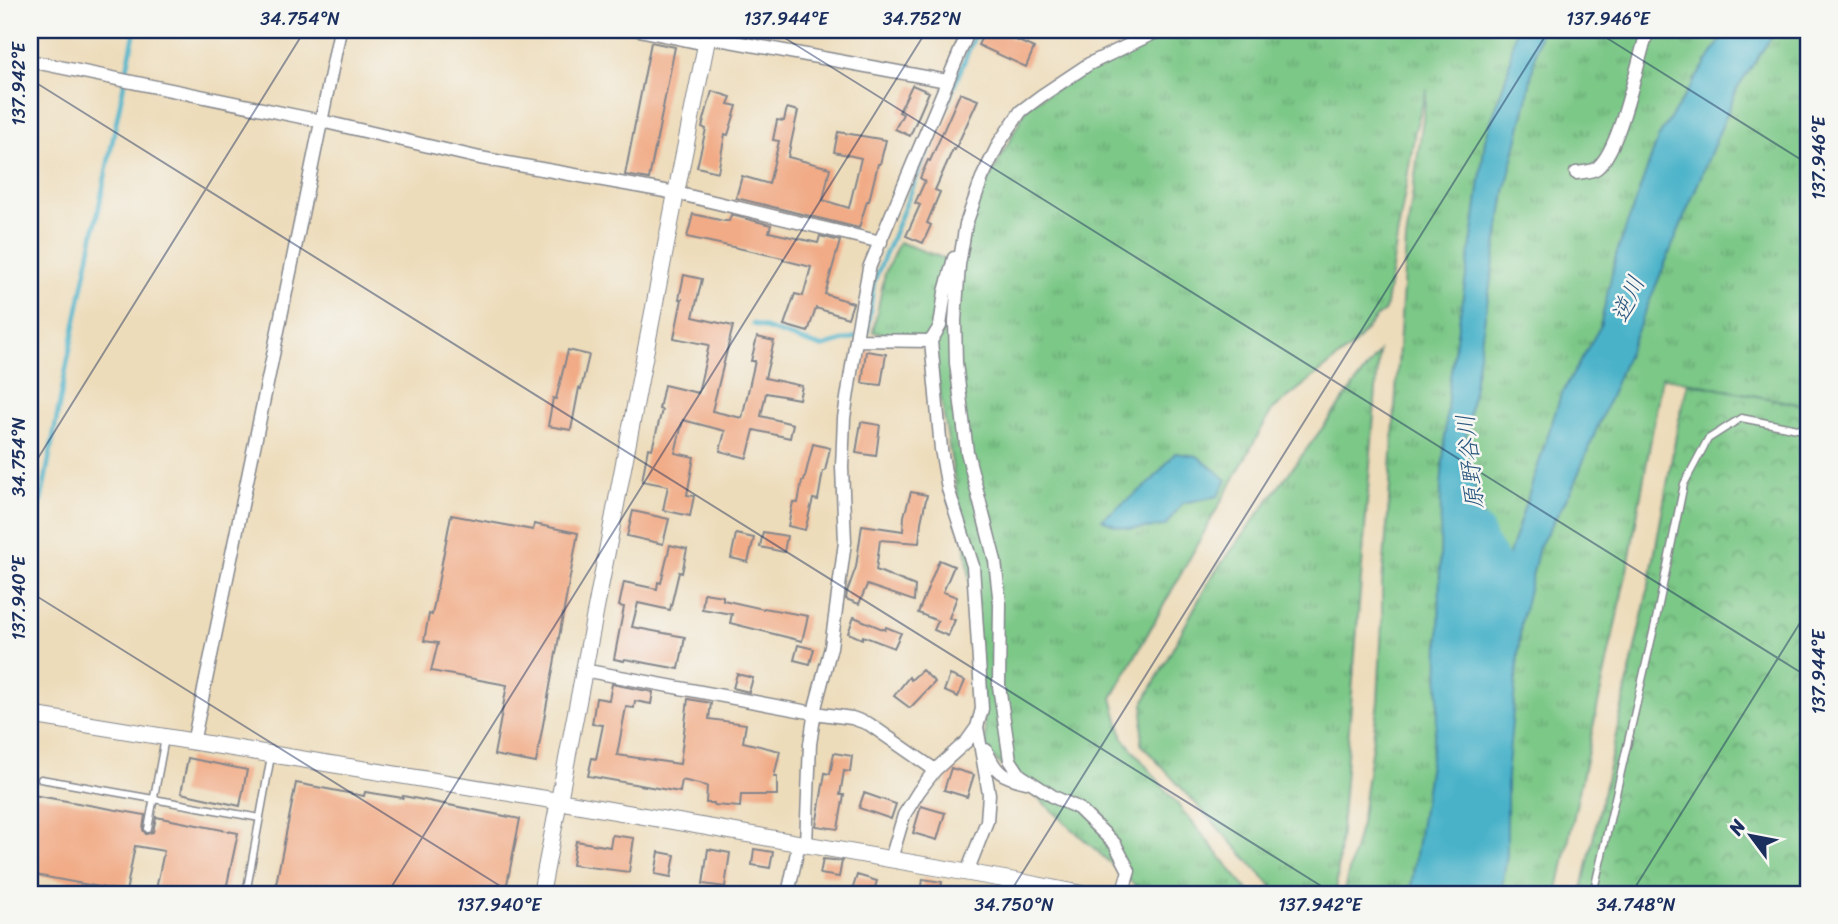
<svg xmlns="http://www.w3.org/2000/svg" width="1838" height="924" font-family="Sriracha,'Klee One',sans-serif">
	<style>
		.grass { fill: url(#grass-tufts); stroke: #4c7c72; stroke-width: 2 }
		.park { fill: url(#park-crowns); stroke: #4c7c72; stroke-width: 2 }
		.water { fill: #4ab2c9; stroke: #327094; stroke-width: 2 }
		.lines { fill: none; stroke-linecap: round; stroke-linejoin: round }
		.stream { stroke: #4ab2c9; stroke-width: 4.5 }
		.river { stroke: #4ab2c9; stroke-width: 28 }
		.building { fill: #f1ab86 }
		.service-casing { stroke: #84868c; stroke-width: 9 }
		.minor-casing { stroke: #84868c; stroke-width: 15 }
		.tertiary-casing { stroke: #84868c; stroke-width: 18 }
		.service { stroke: #fff; stroke-width: 6 }
		.minor { stroke: #fff; stroke-width: 12 }
		.tertiary { stroke: #fff; stroke-width: 16 }
		.ticks { fill: none; stroke: #1b2f5e; stroke-width: 2; stroke-opacity: 0.45 }
		.labels { text-anchor: middle; dominant-baseline: central; stroke-width: 5; stroke-linejoin: round; paint-order: stroke }
		.water-label { font-size: 24px; font-style: italic; fill: #29567e; stroke: #f6f6f2 }
		.neatline { fill: none; stroke: #1b2f5e; stroke-width: 2.5 }
		.ticks-label { font-size: 18px; text-anchor: middle; fill: #1b2f5e }
	</style>
	<defs>
		<pattern id="grass-tufts" width="24" height="20" patternUnits="userSpaceOnUse" patternTransform="scale(1.75)"><rect width="24" height="20" fill="#7cc887"/><path d="M3 7l-1-3M5 7V3M7 7l1-3M15 17l-1-3M17 17v-4M19 17l1-3" fill="none" stroke="#65a372"/></pattern>
		<pattern id="park-crowns" width="20" height="18" patternUnits="userSpaceOnUse" patternTransform="scale(1.75)"><rect width="20" height="18" fill="#7cc887"/><path d="M2 6a3 3 0 1 1 6 0M12 15a3 3 0 1 1 6 0" fill="none" stroke="#65a372"/></pattern>
	</defs>
	<rect width="100%" height="100%" fill="#f6f6f2"/>
	<filter id="ink" filterUnits="userSpaceOnUse"><feTurbulence type="fractalNoise" baseFrequency=".0143" numOctaves="2"/><feDisplacementMap in="SourceGraphic" scale="14" xChannelSelector="R" yChannelSelector="G"/><feConvolveMatrix kernelMatrix="1 2 1 2 8 2 1 2 1" color-interpolation-filters="sRGB"/></filter>
	<filter id="wash" filterUnits="userSpaceOnUse"><feTurbulence type="fractalNoise" baseFrequency=".00686" numOctaves="4" result="noise"/><feDisplacementMap in="SourceGraphic" scale="28" xChannelSelector="R" yChannelSelector="G"/><feGaussianBlur stdDeviation="1.57" result="paint"/><feColorMatrix in="noise" values="0 0 0 0 0 0 0 0 0 0 0 0 0 0 0 0 0 1.4 0 .05"/><feComposite in="paint" operator="in"/></filter>
	<g filter="url(#wash)">
		<rect width="100%" height="100%" fill="#eddcba"/>
		<!-- grass -->
		<path class="grass" d="M1159 30H1808V406L1662 377 1630 556 1557 894H1343L1361 823 1378 702 1382 623V582L1388 515 1406 241 1427 89 1415 131 1385 310 1375 319 1353 346 1272 410 1112 698 1123 738 1251 894H1167L1138 888 987 752 979 659 965 539 931 341 873 332 885 273 899 242 948 260 945 291 966 224 1028 105Z
			M1379 352 1336 894H1279L1141 744 1144 702 1210 579Z"/>
		<!-- park -->
		<path class="park" d="M1688 383 1808 406V894H1581L1649 585 1678 424Z"/>
		<!-- water -->
		<path class="water" d="M1515 30H1540L1527 100 1505 192 1464 448 1501 579 1561 395 1600 327 1616 255 1659 136 1727 30H1776L1737 89 1572 489 1539 547 1521 623 1507 776V855L1501 894H1410L1438 711 1441 488 1449 384 1475 219 1485 140 1508 71Z
			M1175 453 1197 456 1227 480 1218 496 1183 503 1165 526C1143 529 1122 532 1102 519L1150 483Z"/>
		<g class="lines">
			<!-- stream -->
			<path class="stream" d="M753 324 821 347 856 337
				M864 335 867 334 874 282 977 30
				M30 553 40 507 66 369 135 30"/>
			<!-- river -->
			<path class="river" d="M1479 530 1482 541 1501 570 1500 616"/>
		</g>
		<g id="blocks">
			<!-- building -->
			<path class="building" d="M985 30H994L1034 48 1026 67 978 45Z
				M651 42 675 47 649 179 625 175Z
				M912 85 929 92 910 136 895 129 903 114 899 112Z
				M712 91 731 97 728 104 737 106 728 135 725 134 718 172 697 167 706 129 702 127Z
				M960 93 978 100 955 150 953 149 935 190 940 192 927 223 931 225 923 243 906 236 920 205 915 203 925 181 920 178 928 160 930 161Z
				M787 108 798 111 788 157 830 168 823 200 849 208 861 158 834 152 838 132 886 140 880 164H878L869 201H867L859 228 736 198 742 176 769 184 779 141 773 140 777 120 784 121Z
				M693 214 724 221H729L731 215 771 225 769 232 818 243 820 236 840 241 825 294 853 303 848 318 816 308 808 332 784 325 795 294 803 296 811 267 783 260V258L687 237Z
				M684 275 702 279 693 317 733 326 712 411 742 418 755 361H751L757 337 774 341 765 378 802 386 799 399 766 393 761 416 793 424 790 438 754 430 747 458 720 451 725 431 683 420 675 453 694 457 687 495 694 496 690 516 663 510 668 486 642 481 648 448 652 449 662 410 659 409 664 385 698 393 709 345 674 338 682 299H679Z
				M568 350 589 355 581 389 579 388 571 430 548 426 553 398 556 399Z
				M866 351 886 354 881 385 862 383Z
				M861 422 880 425 876 456 856 453Z
				M813 444 830 448 825 471H823L818 500 813 499 805 530 788 526 793 502 798 503 802 481H804Z
				M911 492 927 495 921 522 919 543 880 540 876 570 915 586 914 601 867 585 859 604 846 599 847 592 856 567 862 525 903 531 904 516Z
				M633 511 669 519 663 544 627 536Z
				M451 515 533 530 534 524 578 533 536 763 494 755 507 685 431 671 438 643 424 641 429 614 432 615Z
				M763 532 787 536 784 552 760 547Z
				M736 534 754 538 748 562 731 558Z
				M670 545 687 549 682 573 679 572 670 610 638 603 632 627 685 637 679 669 625 659 624 661 614 659 624 607 619 606 624 582 657 589 658 582 661 583Z
				M939 560 954 566 943 592 957 597 949 618 955 620 948 636 934 630 938 621 918 613Z
				M704 593 723 596V600L763 609 764 608 808 616 802 641 730 623 732 614 702 609Z
				M854 617 885 630 886 627 901 633 894 648 863 636 862 639 848 633Z
				M798 645 814 649 810 664 794 660Z
				M922 670 935 682 910 708 894 696 909 677 911 680Z
				M737 674 753 678 749 692 733 688Z
				M950 675 965 681 958 697 944 691Z
				M612 684 653 692 651 704 635 701 634 708 626 707 617 755 680 764 688 699 711 703 709 719 746 724 743 742 780 751 774 777H777V795H741L740 807 714 805V803H706L707 786 682 780 680 792 588 776 592 758 596 759 603 725 592 724 596 698 609 700Z
				M834 753 852 756 850 772 844 771 840 795H844L838 829 816 826 825 773 830 774Z
				M188 758 247 770 240 806 181 793Z
				M951 768 974 775 967 797 944 790Z
				M296 783 364 796 365 792 403 798V796L520 819 505 894H274Z
				M864 793 896 804 891 819 859 808Z
				M33 795 145 815 143 830 146 834 153 832 156 817 238 833 225 894H155L164 851 135 846 126 892 30 874V814Z
				M921 806 945 813 937 840 913 833Z
				M612 835 634 838 629 872 572 865 576 841 610 847Z
				M708 849 730 853 725 887 703 884Z
				M754 849 773 852 770 868 752 865Z
				M659 852 675 855 671 877 655 874Z
				M823 859 842 861 839 877 820 874Z
				M857 875 877 881 873 894H851Z
				M923 879 942 882 940 894H921Z"/>
		</g>
	</g>
	<g filter="url(#ink)">
		<use href="#blocks" fill-opacity="0" stroke="#84868c" stroke-width="2"/>
		<g class="lines">
			<!-- service casing -->
			<g class="service-casing">
				<path id="service" d="M41 779 260 818
					M148 829 165 738
					M246 894 271 756
					M1593 894 1655 624 1684 484 1708 439 1741 418 1808 431"/>
			</g>
			<!-- minor casing -->
			<g class="minor-casing">
				<path id="minor" d="M639 30 706 44
					M708 37 947 81
					M30 61 321 121 480 158 676 193 881 242
					M1576 173C1583 172 1592 172 1597 168 1621 149 1637 61 1648 30
					M856 340 931 341 941 449 948 489 973 566 982 709 977 727 967 741 935 770 919 791 904 815 891 859
					M931 341 940 326 945 292 954 258
					M583 670 814 713 852 718 869 724 935 770
					M193 743 340 30
					M986 750C996 773 1001 776 1026 782
					M806 844 810 744 816 704 831 647 845 542 842 467 844 418 858 327 869 268 969 30
					M967 872 987 821 989 794 977 727
					M788 894 799 843
					M1122 894 1129 871 1115 844 1078 808 1054 797 1020 775 1010 760 999 686 1000 604 995 561 967 452 956 363 955 321 959 265 966 224 982 178 999 143 1021 111 1041 96 1089 64 1160 30"/>
			</g>
			<!-- tertiary casing -->
			<g class="tertiary-casing">
				<path id="tertiary" d="M30 715 558 801 1021 882 1082 894
					M541 894 676 193 709 30"/>
			</g>
			<!-- service -->
			<use href="#service" class="service"/>
			<!-- minor -->
			<use href="#minor" class="minor"/>
			<!-- tertiary -->
			<use href="#tertiary" class="tertiary"/>
		</g>
	</g>
	<!-- ticks -->
	<path class="ticks" d="M772 30 1808 677M1594 30 1808 164M30 79 1334 894M30 471 305 30M30 592 513 894M387 894 927 30M1009 894 1549 30M1631 894 1808 610"/>
	<g class="labels">
		<!-- water labels -->
		<g class="water-label">
			<text transform="translate(1628 299) rotate(-66)">逆川</text>
			<text transform="translate(1470 462) rotate(-96)">原野谷川</text>
		</g>
	</g>
	<!-- margin -->
	<rect width="1838" height="924" fill="none" stroke="#f6f6f2" stroke-width="77"/>
	<!-- north arrow -->
	<g transform="translate(1751 836) rotate(302)" stroke="#f6f6f2" stroke-width="5" paint-order="stroke">
	<path d="M0-5L12 26L0 18L-12 26Z" fill="#1b2f5e"/>
	<text y="-10" font-size="19" font-weight="bold" text-anchor="middle" fill="#1b2f5e">N</text>
	</g>
	<rect x="38" y="38" width="1762" height="848" class="neatline"/>
	<g class="ticks-label">
		<text x="300" y="25">34.754°N</text>
		<text x="786" y="25">137.944°E</text>
		<text x="922" y="25">34.752°N</text>
		<text x="1608" y="25">137.946°E</text>
		<text transform="translate(19 84) rotate(-90)" y="6">137.942°E</text>
		<text transform="translate(1819 158) rotate(-90)" y="6">137.946°E</text>
		<text transform="translate(19 457) rotate(-90)" y="6">34.754°N</text>
		<text transform="translate(19 598) rotate(-90)" y="6">137.940°E</text>
		<text transform="translate(1819 672) rotate(-90)" y="6">137.944°E</text>
		<text x="499" y="911">137.940°E</text>
		<text x="1014" y="911">34.750°N</text>
		<text x="1320" y="911">137.942°E</text>
		<text x="1636" y="911">34.748°N</text>
	</g>
</svg>
